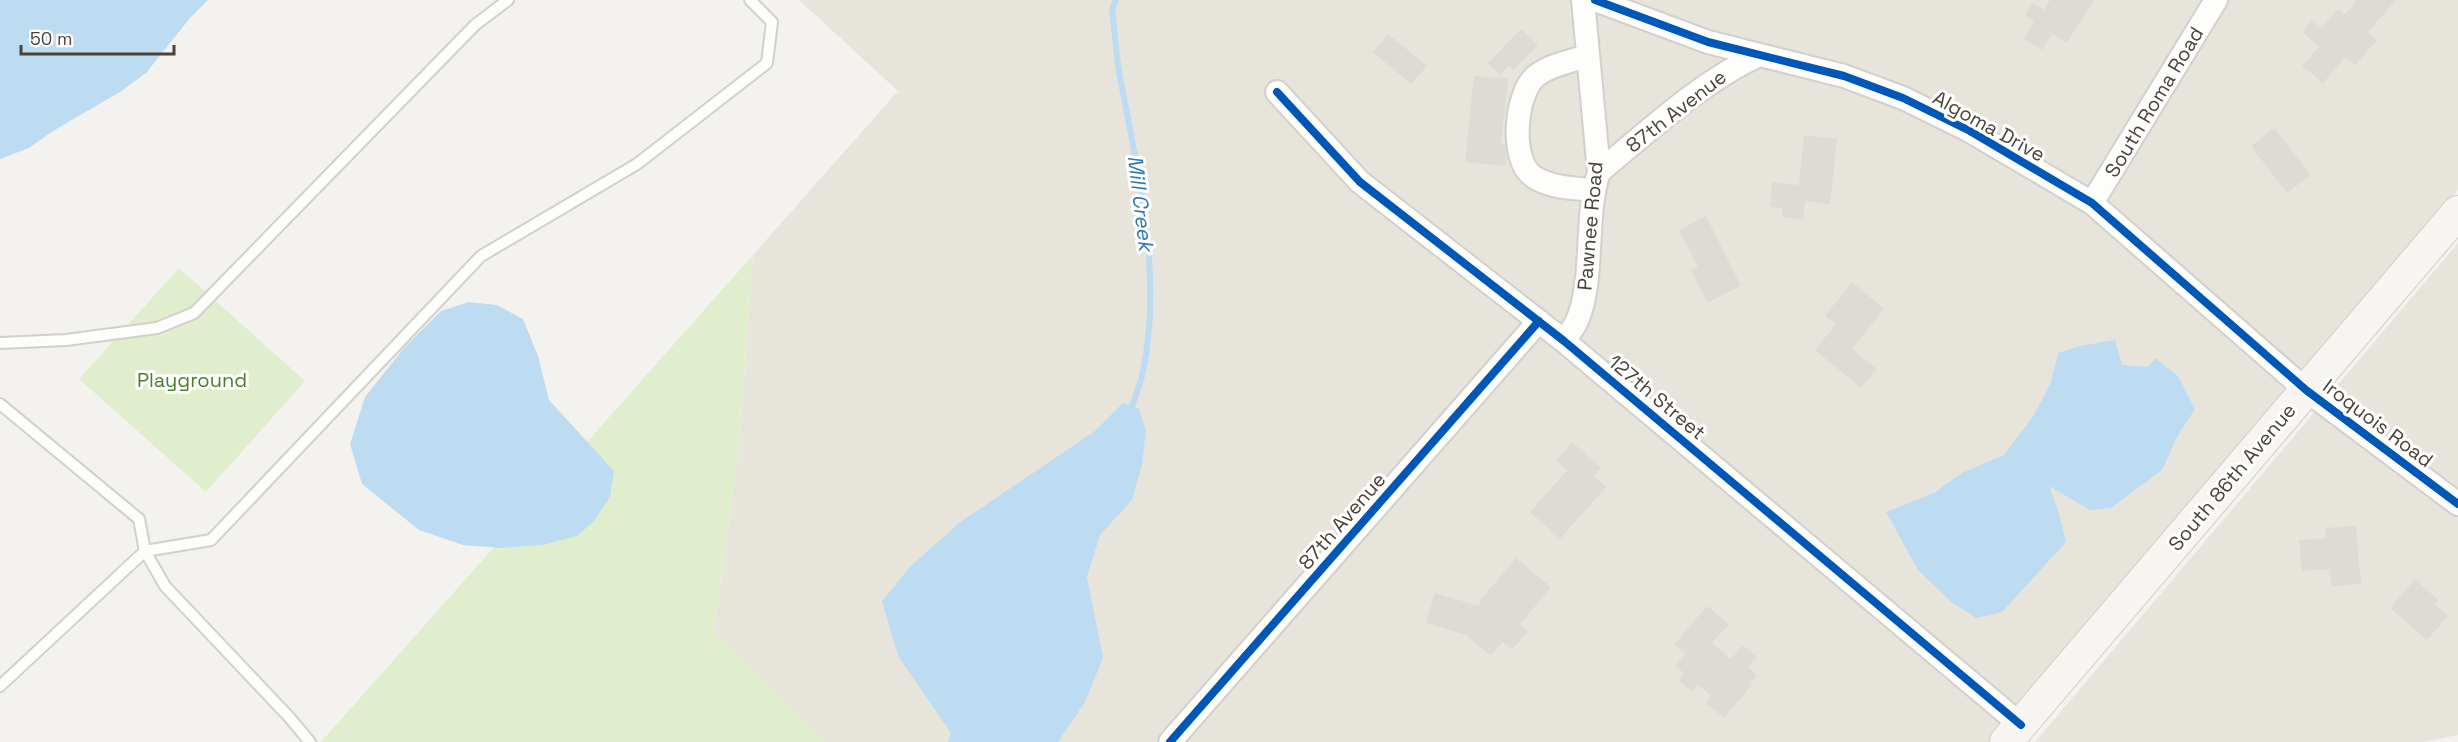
<svg xmlns="http://www.w3.org/2000/svg" width="2458" height="742" font-family="'Space Grotesk',sans-serif">
	<style>
		.residential { fill: #e7e4db }
		.green { fill: #e0eece }
		.water { fill: #bddcf2 }
		.lines { fill: none; stroke-linecap: round; stroke-linejoin: round }
		.stream { stroke: #bddcf2; stroke-width: 6 }
		.building { fill: #dddbd6 }
		.lane-casing { stroke: #d1d0cb; stroke-width: 14 }
		.street-casing { stroke: #d1d0cb; stroke-width: 26 }
		.secondary-casing { stroke: #d3cfc5; stroke-width: 34 }
		.lane { stroke: #fdfdfc; stroke-width: 10 }
		.street { stroke: #fdfdfc; stroke-width: 22 }
		.secondary { stroke: #f7f5f1; stroke-width: 32 }
		.cycleway-casing { stroke: #fff; stroke-width: 11 }
		.cycleway { stroke: #0057b8; stroke-width: 8 }
		.labels { text-anchor: middle; dominant-baseline: central; stroke-width: 6; stroke-linejoin: round; paint-order: stroke }
		.street-label { font-size: 20px; fill: #4a4338; stroke: #fff }
		.park-label { font-size: 20px; fill: #487f28; stroke: #fff }
		.water-label { font-size: 21px; font-style: italic; fill: #2b78b2; stroke: #fff }
	</style>
	<rect width="100%" height="100%" fill="#f3f2ee"/>
	<!-- residential -->
	<path class="residential" d="M799 0H2458V190L1991 742H826L714 631 739 449 753 255 898 91Z
		M2458 243V735L2424 742H2035Z"/>
	<!-- green -->
	<path class="green" d="M753 255 739 449 714 631 826 742H321Z
		M179 268 305 381 206 492 79 379Z"/>
	<!-- water -->
	<path class="water" d="M0 0H208L190 18 146 73 120 92 53 131 29 148 0 159Z
		M469 302 497 305 523 319 538 356 549 400 614 471 610 497 594 521 577 536 542 545 502 548 463 545 419 530 362 484 350 444 365 397 404 348 441 311Z
		M2115 340 2122 365 2148 367 2155 358 2178 376 2195 409 2178 435 2162 470 2111 508 2090 510 2049 486 2058 510 2066 542 2002 612 1976 618 1950 601 1918 570 1886 512 1934 493 1962 473 2004 455 2034 415 2051 382 2058 353 2080 346Z
		M1123 403 1139 409 1146 430 1142 464 1132 500 1100 535 1087 577 1103 658 1085 702 1058 742H948L951 733 898 656 882 601 911 566 959 523 1095 431Z"/>
	<g class="lines">
		<!-- stream -->
		<path class="stream" d="M1116 0 1112 9C1115 32 1116 55 1120 77 1138 171 1163 276 1143 371 1141 383 1136 395 1132 406"/>
	</g>
	<!-- building -->
	<path class="building" d="M2050 0H2094L2067 43 2052 34 2042 50 2024 39 2034 22 2025 15 2033 3 2044 10Z
		M2357 0H2396L2368 32 2377 40 2355 65 2345 57 2323 83 2302 66 2319 47 2302 32 2312 20 2321 28 2338 9 2345 14Z
		M1521 29 1538 45 1513 70 1509 66 1500 75 1488 63Z
		M1388 34 1427 66 1411 84 1373 52Z
		M1474 76 1508 79 1501 145H1507L1505 166 1465 162Z
		M2274 128 2311 175 2287 193 2251 146Z
		M1804 135 1837 139 1830 204 1805 201 1803 220 1782 217 1783 208 1770 207 1772 182 1799 185Z
		M1706 216 1741 286 1707 303 1691 270 1698 267 1679 230Z
		M1852 282 1884 309 1852 349 1877 369 1861 388 1815 350 1836 324 1825 316Z
		M1572 442 1601 468 1594 476 1606 487 1560 539 1530 512 1567 470 1556 461Z
		M2356 526 2361 584 2331 586 2330 569 2302 571 2299 540 2326 538 2325 528Z
		M1516 558 1551 587 1520 624 1528 631 1512 650 1503 642 1491 656 1466 635 1426 623 1435 593 1479 606 1481 599Z
		M2415 579 2438 600 2435 604 2448 616 2427 640 2390 608Z
		M1707 606 1729 624 1712 643 1731 659 1743 645 1757 657 1748 667 1757 675 1749 684 1751 686 1724 718 1706 703 1711 696 1697 684 1692 691 1678 680 1684 673 1675 666 1685 654 1674 645Z"/>
	<g class="lines">
		<!-- lane casing -->
		<g class="lane-casing">
			<path id="lane" d="M0 343 66 340 157 328 194 313 475 25 508 0
				M0 404 139 519 145 551 165 586 289 717 310 742
				M0 686 145 551 211 540 481 256 637 164 767 63 772 22 750 0"/>
		</g>
		<!-- street casing -->
		<g class="street-casing">
			<path id="street" d="M1595 0 1708 42 1844 76 1903 98 1970 131 2092 203 2306 390 2458 504
				M1588 56C1572 61 1549 65 1536 76 1515 93 1509 161 1534 177 1551 188 1574 188 1593 190
				M1277 92 1360 182 1564 341 2021 725
				M1599 172C1649 131 1698 84 1757 56
				M2092 203 2216 0
				M1564 341C1568 334 1574 328 1577 321 1595 279 1584 218 1599 172L1583 0
				M1170 742 1539 321"/>
		</g>
		<!-- secondary casing -->
		<g class="secondary-casing">
			<path id="secondary" d="M2006 742 2458 212"/>
		</g>
		<!-- lane -->
		<use href="#lane" class="lane"/>
		<!-- street -->
		<use href="#street" class="street"/>
		<!-- secondary -->
		<use href="#secondary" class="secondary"/>
		<!-- cycleway casing -->
		<g class="cycleway-casing">
			<path id="cycleway" d="M1595 0 1708 42 1844 76 1903 98 1970 131 2092 203 2306 390 2458 504
				M1277 92 1360 182 1564 341 2021 725
				M1170 742 1539 321"/>
		</g>
		<!-- cycleway -->
		<use href="#cycleway" class="cycleway"/>
	</g>
	<g class="labels">
		<!-- street labels -->
		<g class="street-label">
			<text transform="translate(2154 102) rotate(-59)">South Roma Road</text>
			<text transform="translate(1676 111) rotate(-38)">87th Avenue</text>
			<text transform="translate(1989 126) rotate(29)">Algoma Drive</text>
			<text transform="translate(1590 226) rotate(-85)">Pawnee Road</text>
			<text transform="translate(1657 397) rotate(40)">127th Street</text>
			<text transform="translate(2378 423) rotate(37)">Iroquois Road</text>
			<text transform="translate(2232 477) rotate(-50)">South 86th Avenue</text>
			<text transform="translate(1342 521) rotate(-49)">87th Avenue</text>
		</g>
		<!-- park labels -->
		<g class="park-label">
			<text x="192" y="380">Playground</text>
		</g>
		<!-- water labels -->
		<g class="water-label">
			<text transform="translate(1141 203) rotate(83)">Mill Creek</text>
		</g>
	</g>
	<!-- scale -->
	<path d="M21 45v9h153v-9" fill="none" stroke="#4a4338" stroke-width="3"/>
	<text x="30" y="45" font-size="18" fill="#4a4338" stroke="#ffffff" stroke-width="4.5" paint-order="stroke">50 m</text>
</svg>
